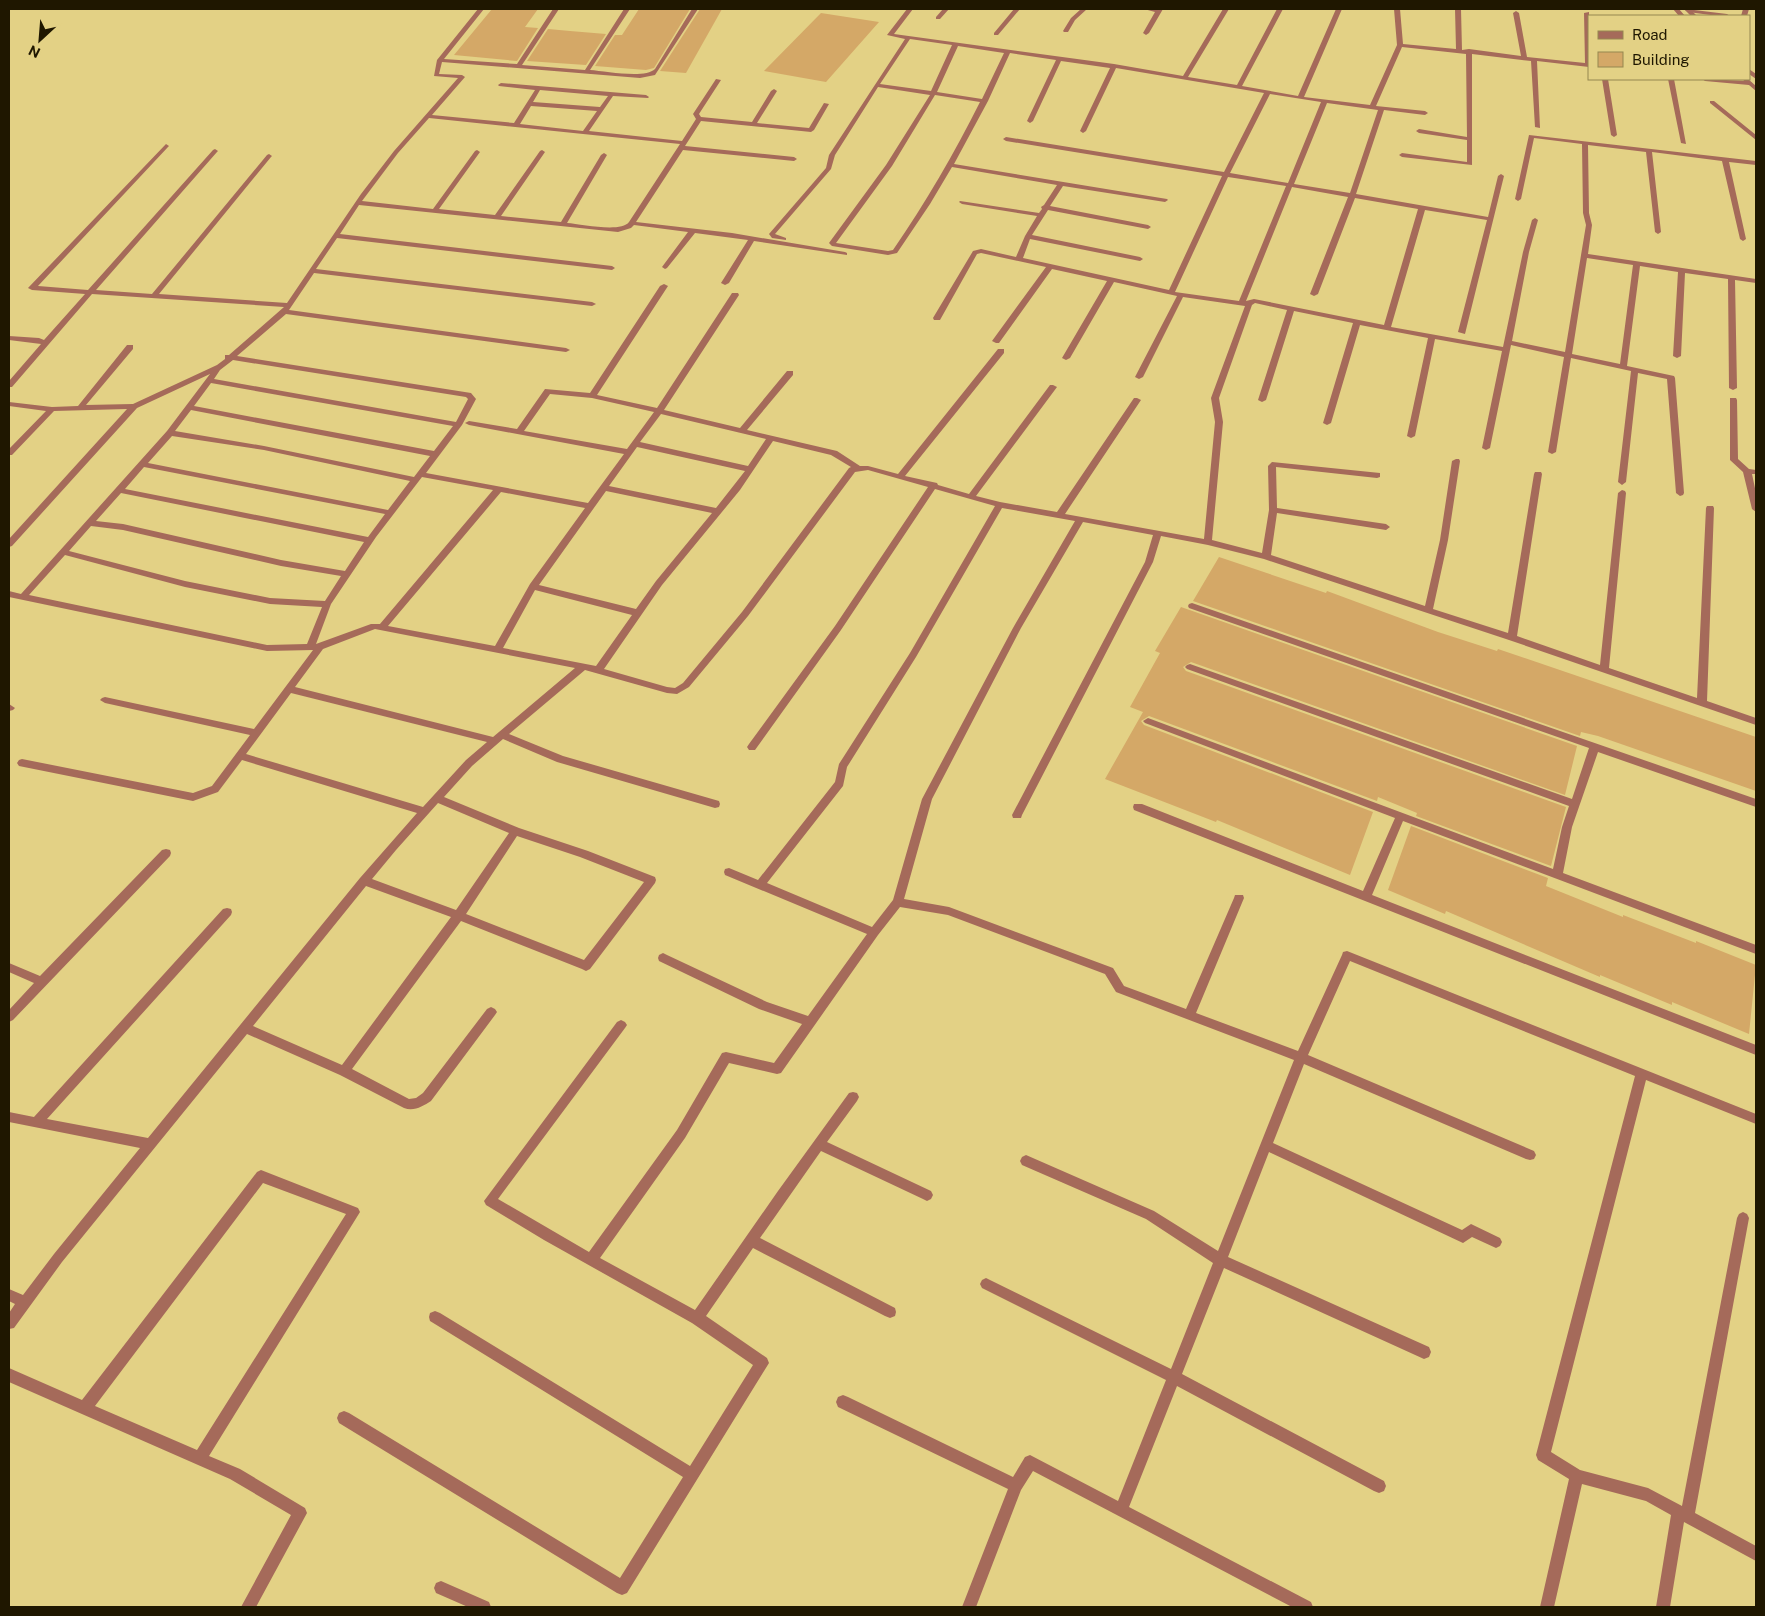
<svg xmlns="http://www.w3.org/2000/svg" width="1765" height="1616" font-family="'Public Sans',sans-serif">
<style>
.building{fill:#d4a867}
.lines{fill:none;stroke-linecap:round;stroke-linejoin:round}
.minor{fill:#a56a5a;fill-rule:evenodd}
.tertiary{fill:#a56a5a;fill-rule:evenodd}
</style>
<rect width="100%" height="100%" fill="#e3d185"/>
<!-- building -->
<path class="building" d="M492 9H538L525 27 538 28 517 61 454 55Z
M639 9H690L654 68 646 70 595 66 615 35H622Z
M700 9H722L686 73 660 71Z
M821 13 879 22 826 82 764 71Z
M548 29 570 31 606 34 586 65 527 61Z
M1219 557 1326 593 1327 591 1438 632 1497 651 1498 649 1756 737V791L1598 736 1581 732 1580 736 1193 601Z
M1181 607 1577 746 1565 795 1191 662 1183 667 1186 671 1566 807 1551 866 1416 816 1417 813 1378 797 1377 801 1149 716 1141 721 1144 725 1373 812 1350 875 1217 820 1216 822 1105 779 1143 712 1130 707 1160 653 1155 651Z
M1411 826 1548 878 1546 886 1623 917V915L1696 943V941L1756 965 1749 1034 1672 1002V1005L1600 975V977L1446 911 1445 914 1388 890Z"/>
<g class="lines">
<!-- minor -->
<path class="minor" d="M478 9H484L444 59 517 64 553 9H559L522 65 585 70 624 9H630L590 70C605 71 645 79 655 69L692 9H698L655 75 640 78 442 62 439 74 462 75 465 77 432 115 514 123 535 90 499 86 498 85 501 83 646 95 649 97 648 98 613 96 589 131 682 141 696 119 693 114 716 79 721 80 699 114 701 117 752 122 771 91 774 89 777 91 757 123 809 128 824 103 829 104 814 130 811 132 701 121 685 146 794 157 797 159 794 161 683 150 636 222 732 233 845 252 847 253V255L754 241 729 283 725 285 721 283 748 240 695 233 667 268 665 269 662 267 688 232 634 225 631 228 618 232 359 205 340 234 612 266 615 268 612 270 337 238 316 269 592 302 596 304 592 306 314 273 289 310 566 348 570 350 566 352 286 314 237 356 471 393 476 399 462 425 426 473 588 503 624 454 469 425 465 423 469 421 517 429 545 389 590 393 660 286 664 284 668 286 597 395 657 408 732 293H738L739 295 664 410 740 428 787 371H793V375L747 430 837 451 860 466H868L898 474 998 349H1004V353L905 476 937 483 938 485 969 494 1050 385H1053L1057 387 976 496 1000 502 1057 512 1134 398H1137L1141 400 1065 514 1204 539 1215 422 1211 398 1245 306 1183 297 1143 377 1139 379 1135 377 1177 296 1114 282 1070 358 1066 360 1062 358 1107 281 1052 269 999 343H996L992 341 1046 267 981 253 977 254 940 320H934L933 318 973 251 981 249 1016 257 1025 236 1037 216 962 204 959 202 960 201 1039 213 1042 209 1041 207 1044 205 1057 185 952 167 930 204 897 253 888 255 832 246 829 243 886 165 930 95 878 87 835 155 831 169 775 234 786 238V240L772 238 769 234 826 168 829 155 905 39 887 35 907 9H913L894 34 1114 64 1183 76 1223 9H1229L1188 77 1237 85 1277 9H1283L1242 86 1298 96 1336 9H1342L1304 97 1370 105 1397 45 1394 9H1400L1403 44 1456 49 1455 9H1461L1462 50 1469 49 1521 56 1513 13 1516 11 1519 13 1527 57 1585 63 1584 13 1589 12V67L1537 61 1540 128 1535 127 1531 61 1472 54V165L1402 157 1399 155 1402 153 1467 162V140L1419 133 1416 131 1419 129 1467 137 1466 54 1402 47 1376 106 1425 111 1428 113 1425 115 1384 110 1356 194 1488 217 1498 176 1501 174 1504 176 1465 334 1458 332 1487 220 1425 210 1391 327 1503 347 1523 252 1532 220 1535 218 1538 220 1529 252 1512 341 1565 352 1586 225 1583 213 1582 144 1534 138 1521 199 1518 201 1515 199 1529 135 1756 161V165L1729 162 1746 239 1743 241 1740 239 1722 161 1652 152 1661 232 1658 234 1655 232 1646 152 1588 145 1589 213 1592 225 1588 254 1756 279V283L1735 280 1737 388 1733 390 1729 388 1728 279 1685 273 1681 356 1677 358 1673 356 1678 272 1640 266 1627 366 1674 376 1675 378 1684 493 1683 495 1680 496 1676 493 1667 379 1638 373 1626 482 1622 485 1618 482 1631 371 1571 358 1556 452 1552 454 1548 452 1564 357 1511 345 1490 448 1486 450 1482 448 1502 351 1435 339 1415 436 1411 438 1407 436 1428 338 1360 325 1331 423 1327 425 1323 423 1353 323 1294 311 1266 400 1262 402 1258 400 1287 310 1255 303 1252 305 1219 398 1223 422 1212 540 1262 553 1269 510 1268 466 1272 462 1380 473V477L1377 478 1276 467 1277 508 1386 524 1390 527 1386 530 1277 513 1271 555 1425 606 1440 540 1452 461 1456 459H1459L1460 461 1448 540 1433 609 1508 633 1534 474 1535 472H1541L1542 474 1517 636 1600 665 1618 493 1622 490 1625 491 1626 493 1609 668 1697 698 1706 508 1707 506H1713L1714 508 1707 701 1756 718V725L1509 640 1264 559 1208 545 1161 536 1153 562 1022 815 1021 818H1013L1012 815 1145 562 1153 535 1083 522 1021 628 932 799 904 899 949 907 1113 968 1124 986 1186 1009 1234 898 1235 895H1243L1244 898 1196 1013 1298 1051 1342 955 1343 952 1347 951 1756 1114V1124L1646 1080 1551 1452 1580 1470 1648 1488 1682 1506 1737 1218 1739 1214 1743 1212 1747 1214 1749 1218 1695 1513 1756 1546V1561L1684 1522 1670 1607H1656L1671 1515 1646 1501 1582 1484 1554 1607H1540L1569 1479 1538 1460 1536 1455 1635 1076 1350 961 1308 1055 1534 1151 1536 1155 1534 1159 1530 1160 1526 1159 1304 1064 1273 1143 1462 1230 1471 1224 1500 1238 1502 1242 1500 1246 1496 1248 1472 1237 1463 1243 1269 1152 1228 1257 1429 1347 1431 1352 1429 1357 1424 1359 1224 1268 1182 1374 1384 1481 1386 1486 1384 1491 1379 1493 1374 1491 1177 1386 1129 1507 1311 1602 1313 1607H1292L1033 1471 1021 1490 976 1607H962L1008 1489 838 1407 836 1402 838 1397 843 1395 848 1397 1013 1477 1025 1457 1030 1455 1118 1501 1166 1380 982 1288 980 1284 982 1280 986 1278 990 1280 1171 1369 1213 1263 1146 1219 1022 1165 1020 1161 1022 1157 1026 1155 1154 1211 1218 1251 1294 1060 1116 992 1105 974 948 915 900 907 878 935 781 1073 777 1074 729 1063 685 1138 600 1258 695 1310 778 1191 849 1093 853 1092 857 1093 859 1097 857 1101 827 1142 931 1191 933 1195 931 1199 927 1201 923 1199 821 1151 760 1238 895 1308 896 1312 895 1316 890 1318 885 1316 753 1248 706 1316 767 1358 769 1363 627 1593 622 1595 617 1593 339 1423 337 1418 339 1413 344 1411 349 1413 620 1578 683 1477 430 1321 429 1317 430 1313 435 1311 440 1313 690 1466 753 1365 692 1323 544 1240 486 1205 484 1201 617 1022 621 1020 625 1022 627 1025 625 1028 498 1199 589 1252 677 1130 722 1053 726 1052 774 1063 802 1024 759 1009 659 961 658 958 659 955 663 953 667 955 767 1002 808 1016 867 934 725 875 724 872 725 869 729 868 758 880 835 782 839 764 910 653 995 506 935 489 841 630 755 750H749L747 747 749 744 835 626 928 487 868 470 855 472 748 616 689 687 677 694 667 693 585 670 509 734 563 756 719 801 720 804 719 807 715 808 557 762 503 739 472 766 444 797 519 828 588 851 655 877 656 880 655 883 590 969 586 971 582 969 461 921 352 1069 409 1099 416 1098 423 1093 487 1009 491 1007 495 1009 497 1012 495 1015 431 1101C423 1106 414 1112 404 1108L340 1075 247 1034 62 1262 14 1328 9 1329V1313L15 1304 9 1301V1289L23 1295 54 1254 140 1148 9 1122V1112L34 1117 223 909 227 908 231 909 232 912 231 915 47 1119 148 1138 360 878 417 813 242 760 218 792 193 801 19 766 17 763 19 760 22 759 193 793 212 786 250 735 105 703 100 700 102 698 105 697 254 729 313 650 267 651 9 597V591L21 594 167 431 210 374 137 408 12 546 9 547V539L127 409 54 411 12 455H9V449L46 411 9 406V402L52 407 78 406 127 345H133V349L86 405 133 404 217 365 225 359V355H229L284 307 92 294 12 387H9V381L41 344 9 340V336L39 338 44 340 85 294 32 290 28 288 166 144 169 146 168 147 38 286 88 290 213 150 215 149 218 151 217 152 96 290 152 294 267 155 269 154 272 156 271 157 159 294 287 303 361 194 394 151 458 78 434 76 437 60ZM910 39 952 45 931 91 880 84ZM958 46 1004 53 982 99 937 92ZM1010 53 1056 60 1027 121 1030 123 1033 121 1061 61 1110 68 1080 131 1083 133 1086 131 1116 68 1264 93 1224 172 1006 137 1003 139 1006 141 1222 176 1169 290 1023 258 1030 239 1140 261 1143 259 1140 257 1032 235 1048 210 1148 229 1151 227 1148 225 1050 206 1063 186 1165 202 1168 200 1167 199 954 164 988 101ZM540 90 608 96 600 107 533 102ZM1270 94 1321 102 1288 183 1230 173ZM935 95 980 102C954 154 926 202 893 250L888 251 836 243 892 166ZM1327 103 1378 110 1350 193 1294 184ZM531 106 597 111 583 131 520 124ZM429 118 680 144 629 222C621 233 581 224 567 223L607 155 604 153 601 155 561 222 501 216 545 152 542 150 540 151 495 215 439 209 480 152 477 150 475 151 433 209 362 201 398 153ZM1228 177 1286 186 1239 301 1175 292ZM1292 187 1348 197 1310 294 1314 296 1318 294 1355 198 1418 209 1384 325 1254 299 1246 301ZM1587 258 1633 265 1620 364 1572 354ZM233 360 466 397 468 399 456 422 214 379 220 370ZM211 383 453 426 434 451 194 406ZM550 394 592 398 654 412 627 449 524 431ZM191 410 430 456 414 477 264 446 175 431ZM661 414 766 439 748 466 640 442ZM172 436 264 450 410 481 388 510 148 463ZM773 441 831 455 851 467 849 468 742 612 683 683 675 688 667 687 604 669 662 585 740 490ZM637 447 745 471 716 508 609 486ZM144 467 385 514 368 537 125 489ZM422 477 493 490 380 624H371L316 644 331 604 376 537ZM606 491 712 513 656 581 636 609 539 585ZM501 492 585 508 530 584 495 646 388 626ZM121 493 364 542 345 571 281 560 123 524 96 521ZM1002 508 1075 521 1013 628 922 799 893 900 872 927 767 883 843 786 847 767 916 657ZM91 526 123 530 281 566 341 576 325 601 270 598 185 581 69 551ZM65 555 185 587 270 604 322 607 307 644 267 645 29 595ZM535 590 632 615 596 666 503 648ZM375 629 575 668 493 737 295 687 323 649ZM291 693 487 742 466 760 423 807 246 754ZM438 803 509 833 456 910 372 879 396 850ZM517 836 580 857 644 882 584 960 466 914ZM366 886 451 917 342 1065 253 1026Z
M943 9H949L940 19H936V17Z
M1014 9H1020L998 35H994V33Z
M1081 9H1087L1075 20 1068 32H1064L1063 31 1071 18Z
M1144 9H1163L1149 33 1146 35 1143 33 1155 12Z
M1686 9 1727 14 1730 16H1718L1688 12 1685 10Z
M1743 9H1749L1747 16H1741Z
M1602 79H1608L1617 135 1614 137 1611 135Z
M1668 79H1674L1686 144 1681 143Z
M1702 79 1749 81 1752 83 1749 85 1705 81Z
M1710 101H1714L1756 135V140L1710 103Z
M1730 398H1736L1737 400 1738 459 1749 469 1756 470V474H1752L1756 493V512L1752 509 1743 472 1730 460Z
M1192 603 1756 799V807L1598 752 1572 827 1563 873 1756 945V954L1403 821 1372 895 1756 1045V1055L1134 810 1133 807 1134 804H1142L1363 891 1395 818 1145 723 1143 721 1148 718 1553 869 1562 827 1569 806 1187 669 1185 667 1187 665 1190 664 1572 799 1589 748 1189 608 1188 606 1189 604Z
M9 704 15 708 13 710 9 711Z
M166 849 170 850 171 853 170 856 13 1020 9 1022V1010L34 983 9 972V963L40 976 162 850Z
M261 1170 358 1208 360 1212 209 1456 240 1469 305 1508 307 1513 256 1607H241L291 1515 230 1479 9 1382V1368L82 1400 257 1172ZM263 1183 346 1214 197 1450 95 1406Z
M441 1581 489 1602 491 1607H468L436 1593 434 1588 436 1583Z"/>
<!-- tertiary -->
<path class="tertiary" d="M1673 9H1679L1685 16H1679Z
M1684 9H1690L1697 16H1691Z
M1749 69 1756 74V79L1749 74Z
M1742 79H1748L1756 86V91Z"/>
</g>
<!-- border -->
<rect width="1765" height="1616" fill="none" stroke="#1f1700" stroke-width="20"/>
<!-- legend -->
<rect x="1588" y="15" width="162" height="65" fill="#e3d185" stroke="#958750"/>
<rect x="1598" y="31" width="25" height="8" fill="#a56a5a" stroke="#958750"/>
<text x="1632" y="40" font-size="15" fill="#1f1700">Road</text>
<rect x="1598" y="52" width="25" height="15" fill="#d4a867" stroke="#958750"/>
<text x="1632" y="65" font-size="15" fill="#1f1700">Building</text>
<!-- north arrow -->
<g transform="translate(40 40) rotate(206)" stroke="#e3d185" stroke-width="4" paint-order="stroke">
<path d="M0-4L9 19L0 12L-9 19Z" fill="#1f1700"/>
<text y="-8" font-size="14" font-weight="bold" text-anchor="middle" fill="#1f1700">N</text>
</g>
</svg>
